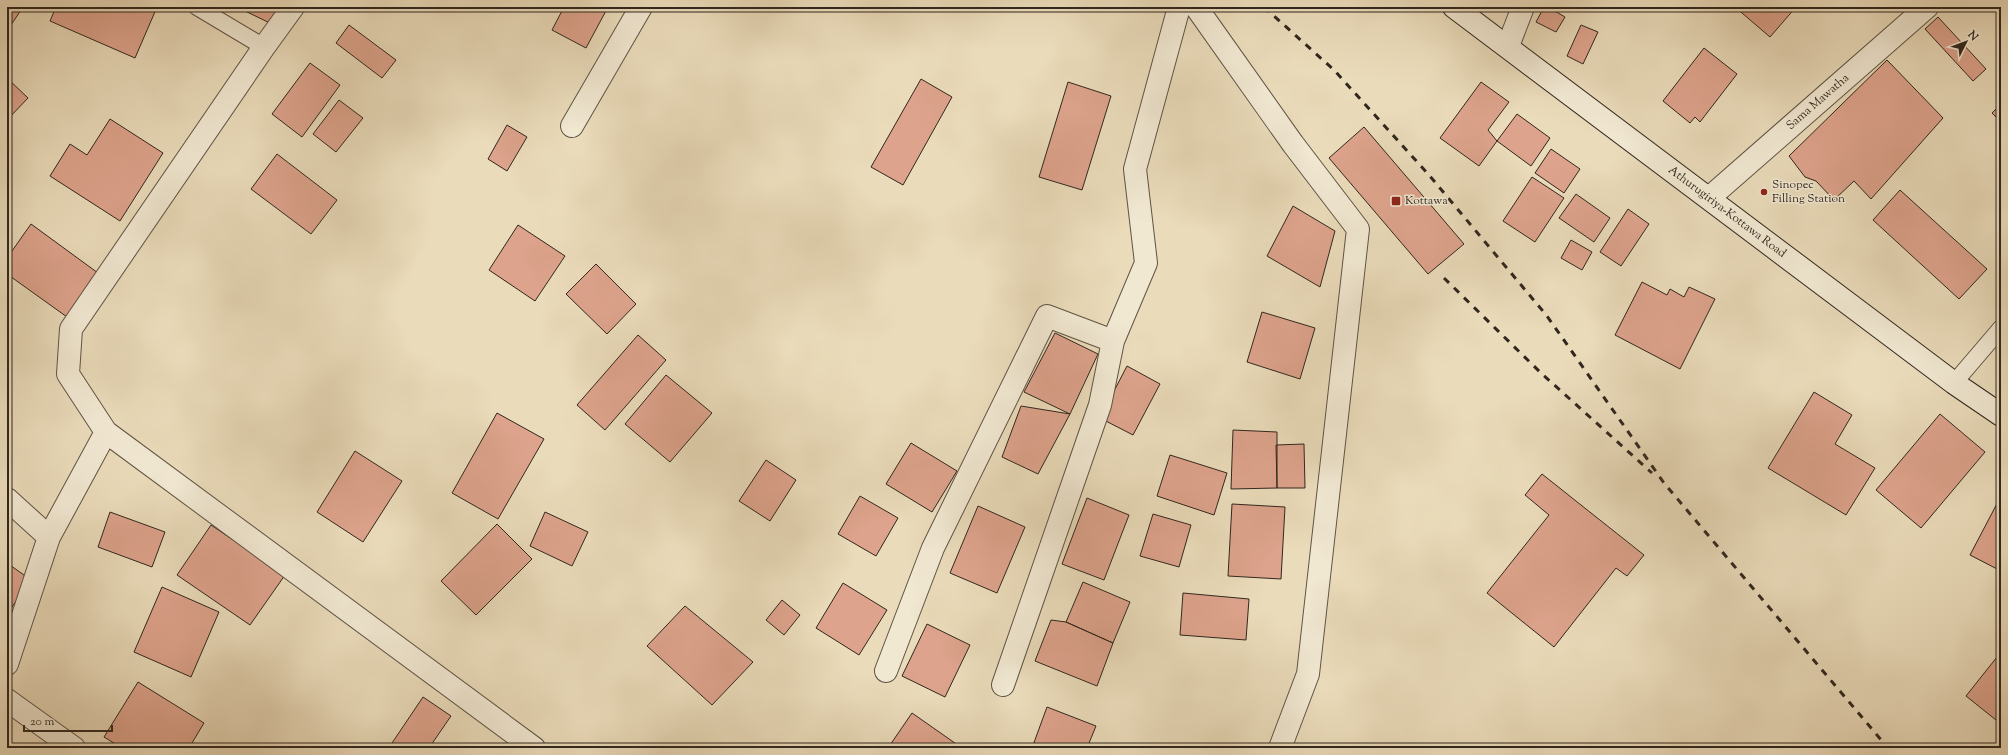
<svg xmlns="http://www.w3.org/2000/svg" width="2008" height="755" font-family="'Sorts Mill Goudy',serif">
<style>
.building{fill:#dda38c;stroke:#30271e}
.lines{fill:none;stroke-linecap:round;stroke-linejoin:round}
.lane-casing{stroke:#5e5445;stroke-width:18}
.street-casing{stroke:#5e5445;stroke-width:24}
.secondary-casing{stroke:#30271e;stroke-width:24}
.lane{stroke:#f1e8d2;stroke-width:16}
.street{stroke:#f1e8d2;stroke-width:22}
.secondary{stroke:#f1e8d2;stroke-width:22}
.rail{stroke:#30271e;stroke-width:3;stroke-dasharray:7 7;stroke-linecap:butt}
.poi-dot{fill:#8f2418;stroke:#f1e8d2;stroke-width:1.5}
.labels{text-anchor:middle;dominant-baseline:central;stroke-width:3;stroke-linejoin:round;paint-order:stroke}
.street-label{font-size:12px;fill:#30271e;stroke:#f1e8d2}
.poi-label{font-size:12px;fill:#30271e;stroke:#f1e8d2;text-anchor:start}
</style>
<rect width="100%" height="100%" fill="#eadbba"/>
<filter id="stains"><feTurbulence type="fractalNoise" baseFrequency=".005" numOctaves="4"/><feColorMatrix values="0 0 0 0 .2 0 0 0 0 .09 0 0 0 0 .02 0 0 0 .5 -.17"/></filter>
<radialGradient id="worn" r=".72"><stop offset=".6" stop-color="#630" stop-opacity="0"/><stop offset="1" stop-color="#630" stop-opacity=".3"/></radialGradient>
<!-- building -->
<path class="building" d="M7 7H23L7 31Z
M56 7H157L135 58 50 21Z
M247 7H282L274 25 245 11Z
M564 7H608L586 48 552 30Z
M1544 7H1548L1565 17 1556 32 1536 22Z
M1735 7H1796L1770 37Z
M1938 17 1986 69 1973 81 1925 29Z
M349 25 396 60 382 78 336 43Z
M1581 25 1598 32 1583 64 1567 56Z
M1704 48 1737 74 1700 122 1695 117 1690 123 1663 101Z
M1887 60 1943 118 1871 199 1854 181 1834 200 1816 181 1805 177 1789 156Z
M310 63 340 85 302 137 272 114Z
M7 78 28 98 7 120Z
M921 79 952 97 903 185 871 167Z
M1068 82 1111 96 1082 190 1039 177Z
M1481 82 1509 102 1488 130 1497 141 1479 166 1440 138Z
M339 100 363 118 336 152 313 134Z
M2001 104V122L1992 113Z
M1517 114 1550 138 1531 166 1497 141Z
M110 119 163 153 120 221 50 176 70 144 87 155Z
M507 125 527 137 507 171 488 159Z
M1364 127 1464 244 1428 274 1329 158Z
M1551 149 1580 169 1564 193 1535 173Z
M277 154 337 200 311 234 251 189Z
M1532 177 1564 198 1535 242 1503 221Z
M1900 190 1987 269 1959 299 1873 220Z
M1576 194 1610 218 1594 242 1559 218Z
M1293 206 1335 231 1320 287 1267 256Z
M1628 209 1649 224 1621 266 1600 252Z
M31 224 98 273 67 317 7 274V258Z
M518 225 565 256 535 301 489 270Z
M1571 240 1592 252 1582 270 1561 258Z
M596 264 636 304 607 334 566 294Z
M1642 282 1667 295 1670 289 1684 297 1689 287 1715 299 1680 369 1615 335Z
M1262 312 1315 328 1300 379 1247 362Z
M1055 333 1098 354 1070 414 1024 392Z
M638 335 666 360 605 430 577 405Z
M1127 366 1160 384 1133 435 1100 418Z
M666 375 712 413 670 462 625 424Z
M1814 392 1852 415 1835 444 1875 468 1846 515 1768 468Z
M1021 406 1070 414 1038 474 1002 457Z
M497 413 544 439 498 519 452 493Z
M1940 414 1985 452 1921 528 1876 490Z
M1233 430 1277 432V488L1231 489Z
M911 443 957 471 932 512 886 484Z
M1304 444 1305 488H1277L1276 445Z
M355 451 402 481 363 542 317 512Z
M1170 455 1227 473 1214 515 1157 496Z
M766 460 796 480 770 521 739 501Z
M1542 474 1644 555 1627 576 1616 568 1554 647 1487 593 1549 515 1525 495Z
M860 496 898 518 876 556 838 534Z
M2001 496V571L1970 555Z
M1087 498 1129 515 1104 580 1062 564Z
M1232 504 1285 507 1281 579 1228 576Z
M978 506 1025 527 997 593 950 573Z
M110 512 165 532 152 567 98 547Z
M545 512 588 532 572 566 530 546Z
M1153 514 1191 525 1179 567 1140 556Z
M497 524 532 559 476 615 441 581Z
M211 525 285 575 250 625 177 575Z
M7 563 31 580 7 614Z
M1083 582 1130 602 1113 643 1066 622Z
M843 583 887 610 859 655 816 628Z
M162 587 219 612 191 677 134 652Z
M1183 593 1249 599 1246 640 1180 635Z
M782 600 800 615 784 635 766 620Z
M685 606 753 662 712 705 647 646Z
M1051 620 1066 622 1113 643 1097 686 1035 661Z
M927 624 970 645 945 697 902 676Z
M1997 657 2001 662V724L1966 696Z
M138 682 204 723 189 748H122L104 737Z
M423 697 451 716 429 748H400L392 743Z
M1047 707 1096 726 1087 748H1032Z
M912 713 962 748H888Z"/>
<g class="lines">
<!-- lane casing -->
<g class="lane-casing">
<path id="lane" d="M197 7 264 47
M1954 383 2001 328"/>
</g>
<!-- street casing -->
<g class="street-casing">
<path id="street" d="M1196 7 1293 144 1358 229 1308 674 1280 748
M1508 46 1523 7
M572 126 641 7
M1709 198 1927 7
M106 432 68 374 71 329 264 47 293 7
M7 499 49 537
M7 664 49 537 106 432 534 748
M886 671 933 548 1047 316 1113 341 1146 263 1135 169 1179 7
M1003 685 1100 405 1113 341
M7 700 74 748"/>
</g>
<!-- secondary casing -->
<g class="secondary-casing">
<path id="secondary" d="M1454 7 1954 383 2001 415"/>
</g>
<!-- lane -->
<use href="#lane" class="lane"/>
<!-- street -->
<use href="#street" class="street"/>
<!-- secondary -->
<use href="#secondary" class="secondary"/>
<!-- rail -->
<path class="rail" d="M1264 7 1334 70 1429 175 1547 316 1664 483 1888 748
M1444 278 1541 373 1652 473"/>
</g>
<!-- markers -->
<g class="poi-dot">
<circle cx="1764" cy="192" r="4"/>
<rect x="1391" y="196" width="10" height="10" rx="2"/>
</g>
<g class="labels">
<!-- street labels -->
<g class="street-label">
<text transform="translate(1818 102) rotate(-41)">Sama Mawatha</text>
<text transform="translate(1727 212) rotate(37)">Athurugiriya-Kottawa Road</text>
</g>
<!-- poi labels -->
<g class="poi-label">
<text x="1772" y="185">Sinopec<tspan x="1772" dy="14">Filling Station</tspan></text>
<text x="1405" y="201">Kottawa</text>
</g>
</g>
<!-- margin -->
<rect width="2008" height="755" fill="none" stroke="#eadbba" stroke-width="24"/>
<rect x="8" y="8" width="1992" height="739" fill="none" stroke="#30271e" stroke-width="2"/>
<rect x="12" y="12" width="1984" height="731" fill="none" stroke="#30271e"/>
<!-- north arrow -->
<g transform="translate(1966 42) rotate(48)" stroke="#f1e8d2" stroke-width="3" paint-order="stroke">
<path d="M0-3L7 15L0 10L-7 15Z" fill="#30271e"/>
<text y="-6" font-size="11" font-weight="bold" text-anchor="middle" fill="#30271e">N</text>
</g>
<!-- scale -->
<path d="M24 725v6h88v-6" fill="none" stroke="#30271e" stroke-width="2"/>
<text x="30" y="725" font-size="12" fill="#30271e" stroke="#f1e8d2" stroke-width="3" paint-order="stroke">20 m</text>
<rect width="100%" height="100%" filter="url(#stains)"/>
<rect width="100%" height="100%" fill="url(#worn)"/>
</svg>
